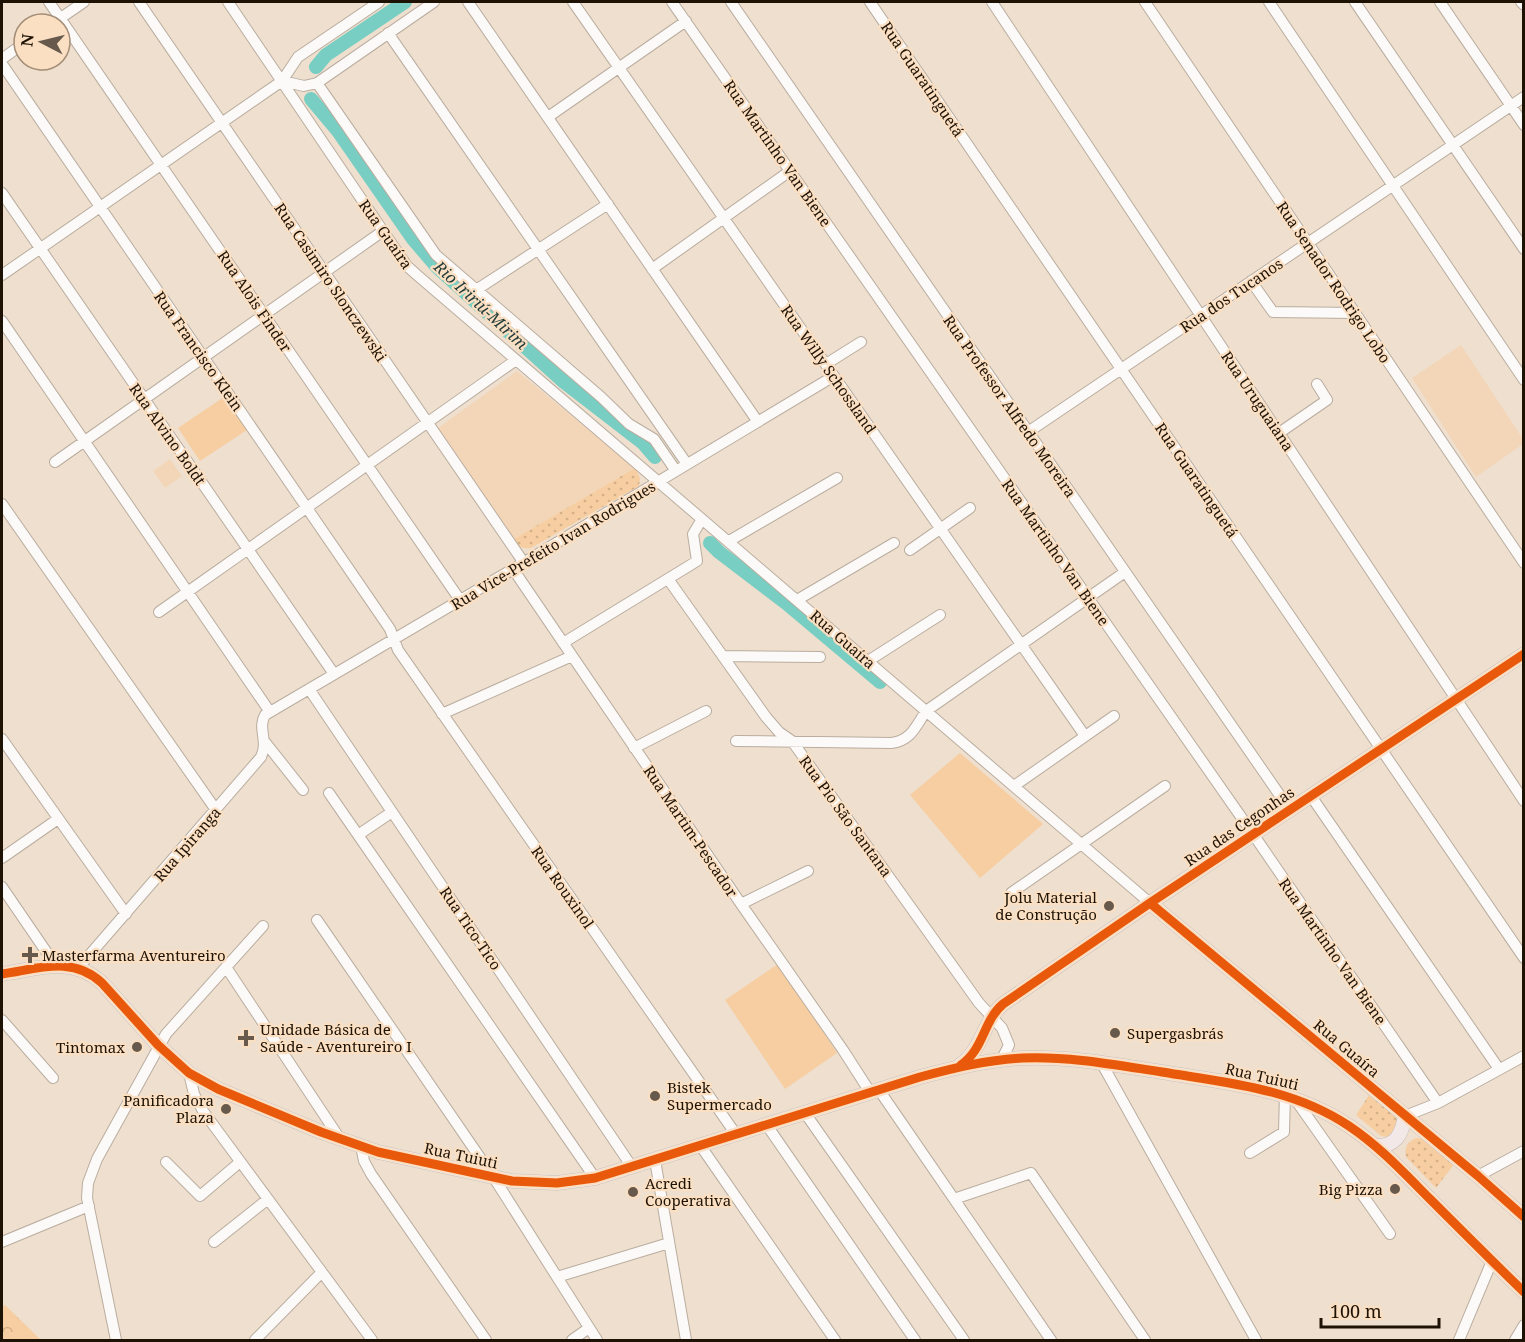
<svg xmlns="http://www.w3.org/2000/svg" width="1525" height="1342" font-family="'Noto Serif',serif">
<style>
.built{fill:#f3d6b8}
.grass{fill:#f7cea1}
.forest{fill:url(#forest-crowns)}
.park{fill:url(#park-dots)}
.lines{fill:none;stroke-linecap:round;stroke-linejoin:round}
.river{stroke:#78cec2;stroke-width:14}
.minor-casing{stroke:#baad9f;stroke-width:12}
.major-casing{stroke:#c7c0b7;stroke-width:15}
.minor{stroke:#fcfaf8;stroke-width:10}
.major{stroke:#f3e8e8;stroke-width:14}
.cycleway-casing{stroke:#fbdfc2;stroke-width:13}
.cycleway{stroke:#e8590c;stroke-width:9}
.poi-dot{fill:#675a4c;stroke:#fbdfc2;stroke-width:2}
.labels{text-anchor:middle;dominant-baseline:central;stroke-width:4.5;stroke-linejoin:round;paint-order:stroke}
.street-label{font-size:15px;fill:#1e1205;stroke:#fbdfc2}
.poi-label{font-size:15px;fill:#1e1205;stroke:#fbdfc2;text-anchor:start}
.water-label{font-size:16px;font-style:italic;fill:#1f3a38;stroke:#fbdfc2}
</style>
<defs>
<pattern id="forest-crowns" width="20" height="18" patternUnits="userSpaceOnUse" patternTransform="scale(1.5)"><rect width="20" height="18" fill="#f7cea1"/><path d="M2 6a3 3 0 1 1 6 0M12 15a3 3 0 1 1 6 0" fill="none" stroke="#d3b089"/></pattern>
<pattern id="park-dots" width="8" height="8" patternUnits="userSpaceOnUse" patternTransform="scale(1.5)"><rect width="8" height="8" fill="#f7cea1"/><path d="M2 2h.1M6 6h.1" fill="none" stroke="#d3b089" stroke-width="1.8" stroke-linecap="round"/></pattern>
</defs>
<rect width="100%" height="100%" fill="#eedfcf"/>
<!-- built -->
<path class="built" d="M1461 345 1523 439V444L1476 477 1412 378Z
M517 371 635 468 514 539 438 428Z
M170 459 182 476 165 488 153 471Z"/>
<!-- grass -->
<path class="grass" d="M224 397 247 430 200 461 178 428Z
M960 753 1043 824 980 878 910 795Z
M778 964 837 1053 785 1089 725 1000Z"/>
<!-- forest -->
<path class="forest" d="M5 1305 41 1340H2V1307Z"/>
<!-- park -->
<path class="park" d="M635 468 640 478 639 486 531 548C523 549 517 547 514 539Z
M1369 1095 1397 1118 1399 1129 1388 1137 1381 1136 1356 1115Z
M1416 1138 1425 1139 1455 1163 1436 1188 1406 1157C1404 1148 1407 1142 1416 1138Z"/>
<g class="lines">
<!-- river -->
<path class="river" d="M316 67 326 55 405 2
M311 99 338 131 413 239 437 267 564 382 643 443 655 457
M710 543 719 552 786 603 880 682"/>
<!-- minor casing -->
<g class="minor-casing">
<path id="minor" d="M49 2 460 600
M139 2 524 563
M228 2 383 231 407 266 417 275 1150 903
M468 2 758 422
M573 2 1085 736
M672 2 1253 834 1438 1103
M731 2 1290 810
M870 2 1524 958
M992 2 1524 801
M1145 2 1524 563
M1269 2 1524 380
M1355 2 1524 249
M1440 2 1524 125
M1521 2 1524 5
M52 24 84 2
M388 33 687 464
M2 59 24 43
M2 64 390 629 398 650 735 1133
M282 81 304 86 317 83 434 2
M317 83 436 255 601 397 629 424 654 439 676 471
M548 117 686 21
M2 193 334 674
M652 269 790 171
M2 275 282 81 298 57 379 2
M1251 281 1273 312 1355 313
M476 290 608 204
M2 321 270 712
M826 364 861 342
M1028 432 1524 97
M1279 433 1327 400 1317 384
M55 462 383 231
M2 504 216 810
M729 541 837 478
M910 550 970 508
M513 569 741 904 843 1050 870 1092
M668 579 766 717 779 732 792 741 979 1003 1002 1028 1009 1045 1002 1059
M797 600 894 543
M159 612 516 360
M563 643 697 561 693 534 702 519
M723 656 820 657
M868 661 940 615
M309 689 632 1167
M442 714 572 656
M2 739 126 914
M736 741 891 743C911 741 916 726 926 711L1125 572
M265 742 303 790
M634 748 706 711
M1014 786 1114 716
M329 793 595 1178
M1311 796 1499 1069
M358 835 392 812
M2 858 58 819
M2 887 56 966
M1011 893 1165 786
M741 904 808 871
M317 920 494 1178 597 1340
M79 967 261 757C269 740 257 729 265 715L513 569 834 376
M226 967 340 1139
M2 1020 53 1078
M1101 1062 1256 1340
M189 1073 194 1094 203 1111 372 1340
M879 1090 1051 1340
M1295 1099 1390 1234
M805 1113 964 1340
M1405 1116 1438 1103 1524 1056
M766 1124 915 1340
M700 1145 835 1340
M361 1146 364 1161 371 1174 486 1340
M1250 1153 1284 1132 1285 1094
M655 1160 686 1340
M166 1162 200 1196 240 1162
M1478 1176 1524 1151
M954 1199 1031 1173 1145 1340
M2 1242 89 1206
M214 1242 268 1199
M557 1277 669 1243
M116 1340 87 1198 88 1183 97 1159 166 1034 263 926
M255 1340 322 1272
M572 1340 589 1328
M1459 1340 1492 1261
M1515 1340 1524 1325"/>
</g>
<!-- major casing -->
<g class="major-casing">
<path id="major" d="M1150 903 1478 1176 1524 1217
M2 974C38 969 72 955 102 983L158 1045 189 1073 218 1089 321 1132 378 1152 512 1181 557 1183 595 1178 920 1077C954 1068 986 1060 1022 1058 1069 1056 1116 1065 1162 1072 1228 1083 1292 1088 1349 1126 1379 1146 1404 1173 1430 1199 1461 1230 1492 1261 1524 1292
M960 1065C983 1049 983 1021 1003 1004L1150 903 1524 654
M1375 1146C1396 1147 1402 1134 1405 1116"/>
</g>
<!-- minor -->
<use href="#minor" class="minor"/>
<!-- major -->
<use href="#major" class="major"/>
<!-- cycleway casing -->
<g class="cycleway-casing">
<path id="cycleway" d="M1150 903 1478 1176 1524 1217
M2 974C38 969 72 955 102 983L158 1045 189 1073 218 1089 321 1132 378 1152 512 1181 557 1183 595 1178 920 1077C954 1068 986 1060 1022 1058 1069 1056 1116 1065 1162 1072 1228 1083 1292 1088 1349 1126 1379 1146 1404 1173 1430 1199 1461 1230 1492 1261 1524 1292
M961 1065C984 1049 983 1021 1003 1004L1150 903 1524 654"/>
</g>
<!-- cycleway -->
<use href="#cycleway" class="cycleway"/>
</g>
<!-- markers -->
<g class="poi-dot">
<circle cx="1109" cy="906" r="6"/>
<path d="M27 946h6v6h6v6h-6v6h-6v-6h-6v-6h6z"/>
<circle cx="1115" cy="1033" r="6"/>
<path d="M243 1029h6v6h6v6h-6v6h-6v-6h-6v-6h6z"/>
<circle cx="137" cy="1047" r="6"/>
<circle cx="655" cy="1096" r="6"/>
<circle cx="226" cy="1109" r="6"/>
<circle cx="1395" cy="1189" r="6"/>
<circle cx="633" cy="1192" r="6"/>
</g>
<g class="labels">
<!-- street labels -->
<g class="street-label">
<text transform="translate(923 79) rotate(56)">Rua Guaratinguetá</text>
<text transform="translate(778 153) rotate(55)">Rua Martinho Van Biene</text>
<text transform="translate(386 234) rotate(55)">Rua Guaíra</text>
<text transform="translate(331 282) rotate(56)">Rua Casimiro Slonczewski</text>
<text transform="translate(1334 282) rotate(56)">Rua Senador Rodrigo Lobo</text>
<text transform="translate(1231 295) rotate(-34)">Rua dos Tucanos</text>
<text transform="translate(255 301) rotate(56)">Rua Alois Finder</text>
<text transform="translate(199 351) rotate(55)">Rua Francisco Klein</text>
<text transform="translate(829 369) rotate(55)">Rua Willy Schossland</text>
<text transform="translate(1258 401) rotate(56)">Rua Uruguaiana</text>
<text transform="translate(1010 406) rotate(55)">Rua Professor Alfredo Moreira</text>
<text transform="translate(168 434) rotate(55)">Rua Alvino Boldt</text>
<text transform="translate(1197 480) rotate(56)">Rua Guaratinguetá</text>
<text transform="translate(553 545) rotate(-31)">Rua Vice-Prefeito Ivan Rodrigues</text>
<text transform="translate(1056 552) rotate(55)">Rua Martinho Van Biene</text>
<text transform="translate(843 639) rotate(41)">Rua Guaíra</text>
<text transform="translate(846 816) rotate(54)">Rua Pio São Santana</text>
<text transform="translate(1239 826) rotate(-34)">Rua das Cegonhas</text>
<text transform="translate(691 831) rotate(56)">Rua Martim-Pescador</text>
<text transform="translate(187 844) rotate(-49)">Rua Ipiranga</text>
<text transform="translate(563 887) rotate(55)">Rua Rouxinol</text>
<text transform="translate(471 928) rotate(56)">Rua Tico-Tico</text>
<text transform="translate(1333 951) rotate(55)">Rua Martinho Van Biene</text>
<text transform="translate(1347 1048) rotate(40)">Rua Guaíra</text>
<text transform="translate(1262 1076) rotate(13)">Rua Tuiuti</text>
<text transform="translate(461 1155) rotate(12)">Rua Tuiuti</text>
</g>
<!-- poi labels -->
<g class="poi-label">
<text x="1097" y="897" text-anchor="end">Jolu Material<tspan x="1097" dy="17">de Construção</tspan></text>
<text x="42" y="955">Masterfarma Aventureiro</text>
<text x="260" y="1029">Unidade Básica de<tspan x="260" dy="17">Saúde - Aventureiro I</tspan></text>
<text x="1127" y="1033">Supergasbrás</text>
<text x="125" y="1047" text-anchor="end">Tintomax</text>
<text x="667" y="1087">Bistek<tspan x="667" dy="17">Supermercado</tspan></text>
<text x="214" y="1100" text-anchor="end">Panificadora<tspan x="214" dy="17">Plaza</tspan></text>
<text x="645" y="1183">Acredi<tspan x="645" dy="17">Cooperativa</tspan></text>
<text x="1383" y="1189" text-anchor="end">Big Pizza</text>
</g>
<!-- water labels -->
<g class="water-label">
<text transform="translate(481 305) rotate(43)">Rio Iririú-Mirim</text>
</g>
</g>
<!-- border -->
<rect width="1525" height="1342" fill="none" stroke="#1e1205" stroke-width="6"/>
<!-- north arrow -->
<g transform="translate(42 42) rotate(277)"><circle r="28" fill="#fbdfc2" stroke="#a38d76" stroke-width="1.5"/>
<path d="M0-4.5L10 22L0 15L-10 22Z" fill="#675a4c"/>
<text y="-9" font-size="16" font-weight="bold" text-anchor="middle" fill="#1e1205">N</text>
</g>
<!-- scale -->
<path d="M1321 1318v9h118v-9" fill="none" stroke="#1e1205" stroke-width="3"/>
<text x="1330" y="1318" font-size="18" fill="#1e1205" stroke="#fbdfc2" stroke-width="4.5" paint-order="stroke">100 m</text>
</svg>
